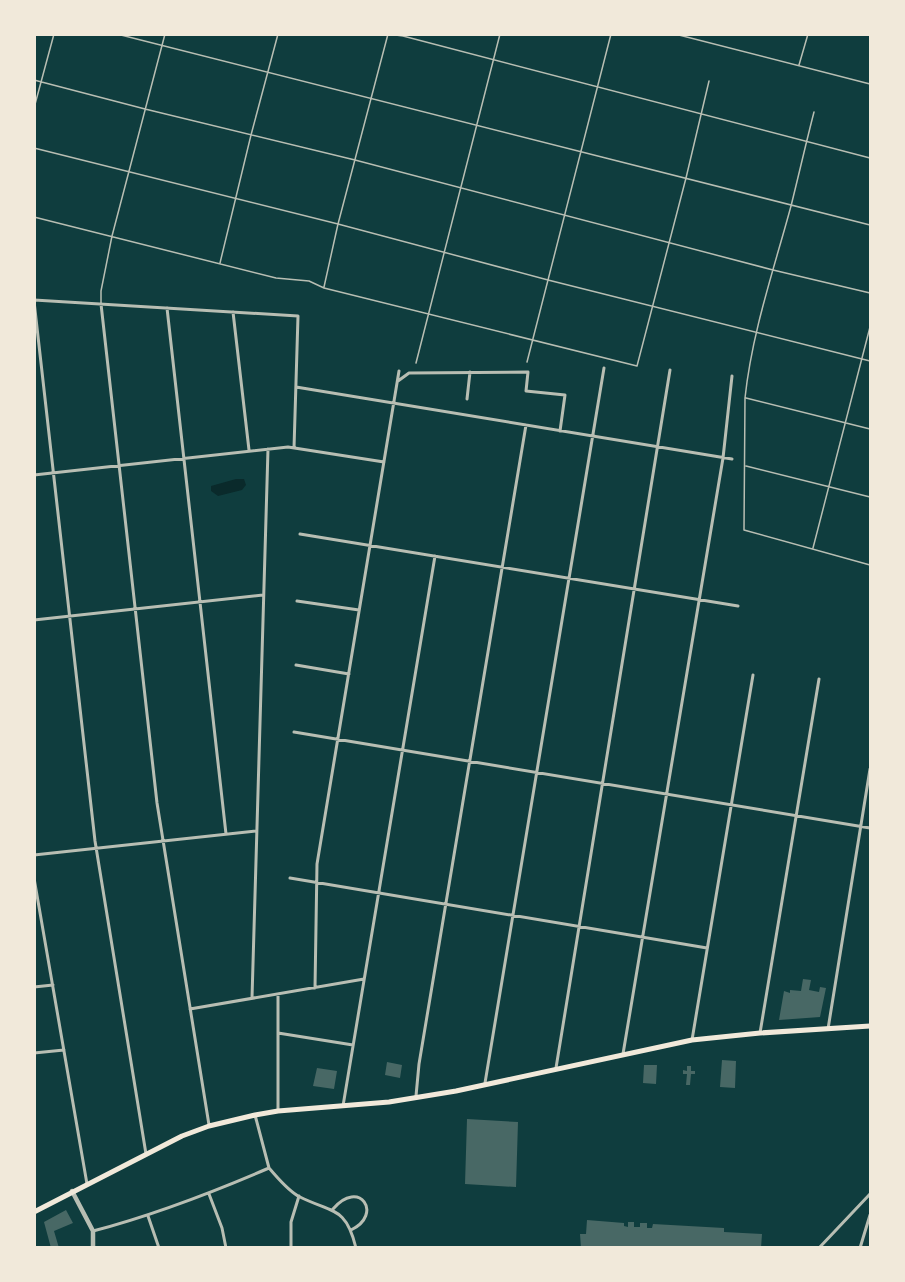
<svg xmlns="http://www.w3.org/2000/svg" width="905" height="1282" font-family="'Varela Round',sans-serif">
<style>
.water{fill:#0a2a2b}
.building{fill:#486865}
.lines{fill:none;stroke-linecap:round;stroke-linejoin:round}
.service{stroke:#b8beb3;stroke-width:1.5}
.minor{stroke:#b8beb3;stroke-width:3}
.tertiary{stroke:#b8beb3;stroke-width:4.5}
.primary{stroke:#f1e9da;stroke-width:5}
</style>
<rect width="100%" height="100%" fill="#0f3d3e"/>
<!-- water -->
<path class="water" d="M236 479H244L246 485 242 490 218 496 211 491V486Z"/>
<!-- building -->
<path class="building" d="M803 979 811 980 809 990 819 992 820 987 826 988 820 1017 779 1020 784 991 790 993V990L801 991Z
M722 1060 736 1061 735 1088 720 1087Z
M387 1062 402 1065 400 1078 385 1075Z
M644 1065H657L656 1084 643 1083Z
M687 1066H691V1071H695V1074H691L690 1085H686L687 1074H683V1070L687 1071Z
M317 1068 337 1071 334 1089 313 1086Z
M467 1119 518 1122 516 1187 465 1184Z
M66 1210 73 1223 54 1231 59 1248H51L44 1222Z
M587 1220 624 1223V1226L628 1227V1222H634V1227H640V1223H647V1228H652L653 1224 724 1228V1232L762 1234 761 1248H581L580 1234H586Z"/>
<g class="lines">
<!-- service -->
<path class="service" d="M117 34 870 225
M675 34 870 84
M799 65 808 34
M34 80 145 109 355 160 773 270 870 293
M34 108 54 34
M814 112C806 143 799 174 791 206 774 269 752 332 745 398L744 530 870 565
M34 148 338 224 548 280 870 361
M34 217 276 278 309 281 324 288 637 366 686 178 709 81
M220 263 251 135 278 34
M324 287 338 224 388 34 403 36 870 158
M101 303V291L112 236 165 34
M527 362 611 34
M416 363 500 34
M746 398 870 429
M746 466 870 497
M813 548 870 327"/>
<!-- minor -->
<path class="minor" d="M34 300 298 316 294 448
M34 301 95 841 146 1154
M101 304 157 803 209 1125
M167 308 226 834
M233 312 249 450
M398 381 409 373 528 372 526 391 565 395 560 431
M296 387 732 459
M467 399 470 372
M34 475 288 447 384 462
M300 534 738 606
M297 601 359 610
M34 620 263 595
M296 665 349 674
M294 732 870 828
M34 855 256 831
M34 878 87 1184
M290 878 707 948
M34 987 53 985
M315 988 317 864 399 371
M278 994V1111
M252 998 268 449
M190 1009 364 979
M828 1029 870 769
M278 1033 353 1045
M760 1033 819 679
M692 1040 753 675
M34 1053 64 1050
M623 1054 723 458 732 376
M556 1068 670 370
M485 1083 604 368
M416 1096 419 1064 526 425
M343 1106 435 556
M255 1115 269 1168
M269 1168C278 1178 288 1191 300 1197 332 1213 346 1206 356 1248
M209 1194 222 1228 226 1248
M333 1209C359 1178 384 1214 351 1230
M148 1216 159 1248
M93 1231C154 1215 211 1193 269 1168
M291 1248V1222L299 1196
M819 1248 870 1194
M860 1248 870 1215"/>
<!-- tertiary -->
<path class="tertiary" d="M72 1191 93 1231V1248"/>
<!-- primary -->
<path class="primary" d="M34 1212 182 1136 209 1126 255 1115 278 1111 389 1102 456 1091 692 1040 760 1033 870 1026"/>
</g>
<!-- border -->
<rect width="905" height="1282" fill="none" stroke="#f1e9da" stroke-width="72"/>
</svg>
